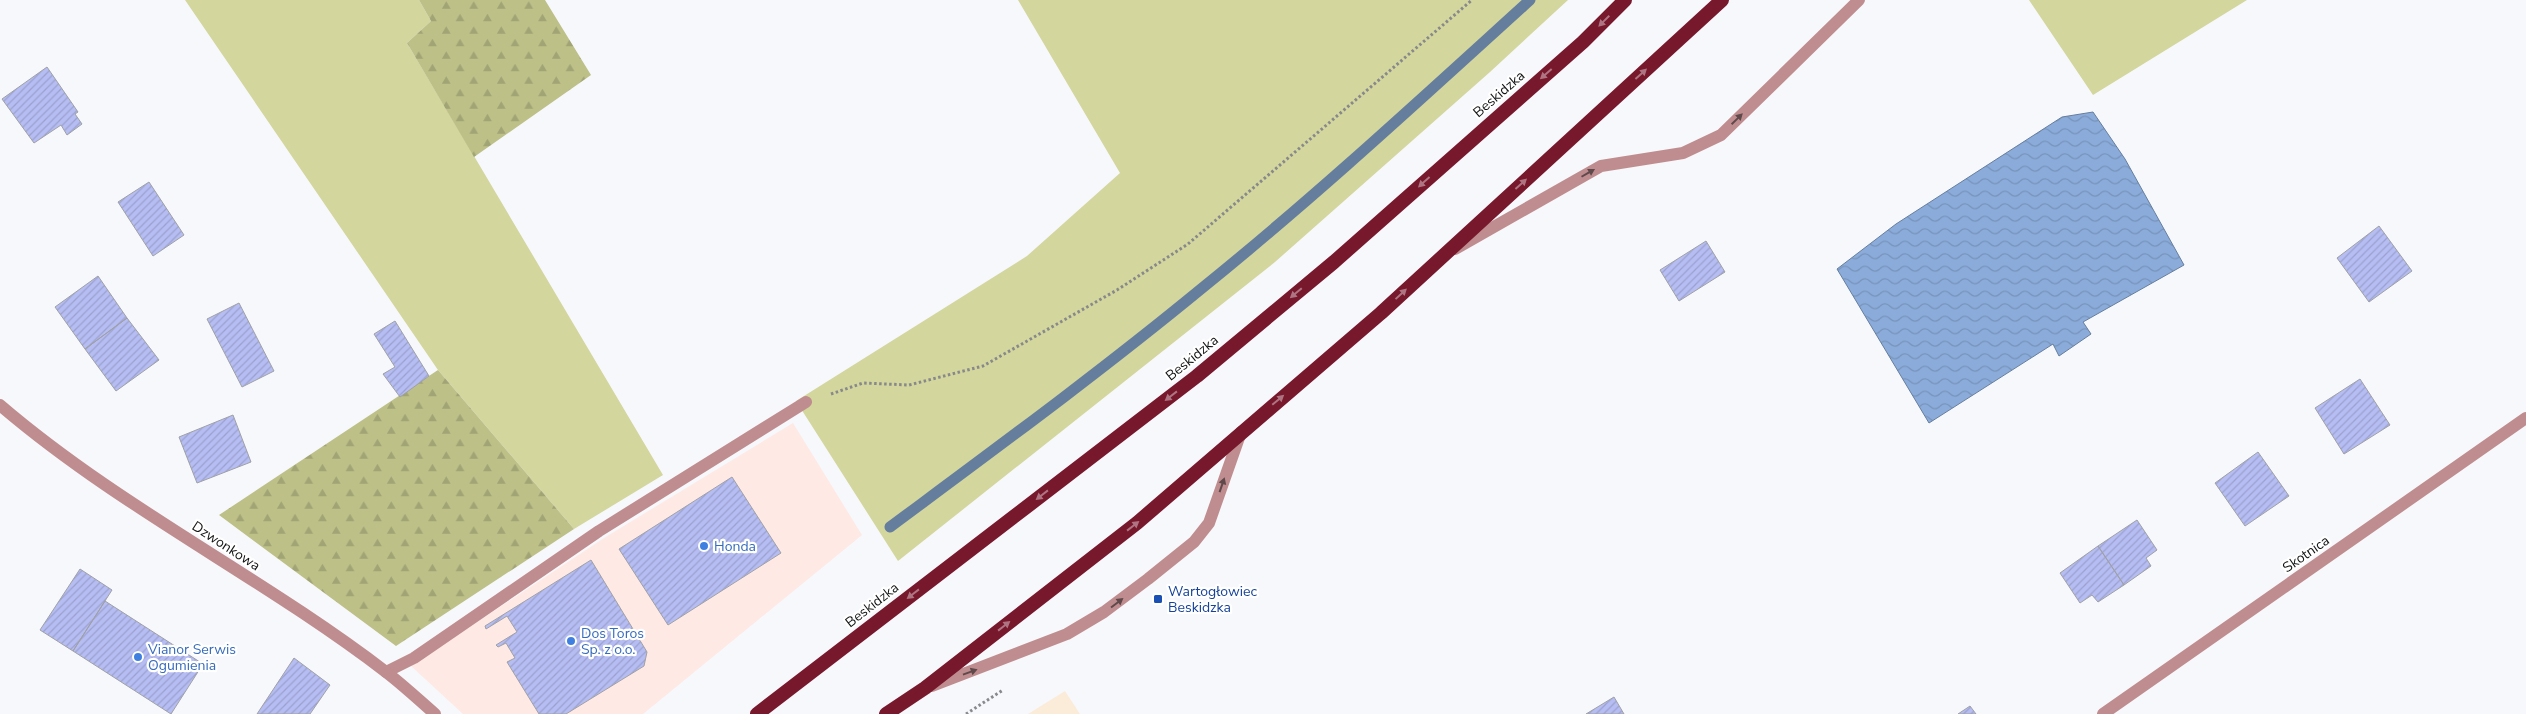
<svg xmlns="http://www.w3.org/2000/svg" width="2526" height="714" font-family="'Nunito Sans',sans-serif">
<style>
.commercial{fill:#fee9e5}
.industrial{fill:#fbecd9}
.green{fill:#d3d69d}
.forest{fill:url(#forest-firs)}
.water{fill:url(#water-waves);stroke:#667e9e}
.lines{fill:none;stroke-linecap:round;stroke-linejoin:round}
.stream{stroke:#667e9e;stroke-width:11}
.building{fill:url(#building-hatch);stroke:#a0a1a5}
.path{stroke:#88898b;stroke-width:3;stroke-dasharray:2.5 2.5;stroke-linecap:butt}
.service{stroke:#bf8d8f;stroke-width:12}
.minor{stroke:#bf8d8f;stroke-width:12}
.trunk{stroke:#78182d;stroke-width:14}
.oneway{fill:#ae7481}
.oneway2{fill:#5f494b}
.shop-dot{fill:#3f7fe0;stroke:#fff;stroke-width:2}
.transit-dot{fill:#1a4fb4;stroke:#fff;stroke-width:2}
.labels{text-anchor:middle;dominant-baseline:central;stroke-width:4.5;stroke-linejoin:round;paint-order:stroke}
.street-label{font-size:14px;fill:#111213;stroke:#fff}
.shop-label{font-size:14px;fill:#366cbe;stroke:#fff;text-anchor:start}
.transit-label{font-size:14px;fill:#164399;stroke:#fff;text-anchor:start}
</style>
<defs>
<pattern id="forest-firs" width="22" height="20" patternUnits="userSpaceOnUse" patternTransform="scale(1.25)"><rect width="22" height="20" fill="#bdc087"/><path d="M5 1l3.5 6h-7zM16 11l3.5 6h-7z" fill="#a1a474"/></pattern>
<pattern id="water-waves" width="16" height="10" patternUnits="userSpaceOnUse" patternTransform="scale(1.25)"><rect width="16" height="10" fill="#8bacda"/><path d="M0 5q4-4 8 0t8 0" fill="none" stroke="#7793ba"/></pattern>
<pattern id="building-hatch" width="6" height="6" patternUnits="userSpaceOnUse" patternTransform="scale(1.25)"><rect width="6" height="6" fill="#b6bdf2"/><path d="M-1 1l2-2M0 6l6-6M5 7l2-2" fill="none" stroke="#9ba1cf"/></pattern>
</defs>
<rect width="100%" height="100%" fill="#f7f8fc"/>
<!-- commercial -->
<path class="commercial" d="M793 423 862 535 643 714H463L411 666 604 538Z"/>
<!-- industrial -->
<path class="industrial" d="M1065 691 1080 714H1028Z"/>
<!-- green -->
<path class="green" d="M185 0H419L431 21 407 43 663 475 574 529 438 370Z
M1018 0H1568L1490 72 1275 262 898 561 796 401 1027 256 1120 173Z
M2029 0H2247L2093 95Z"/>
<!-- forest -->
<path class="forest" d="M419 0H545L591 75 474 157 407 43 431 21Z
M438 370 574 529 396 646 219 515Z"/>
<!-- water -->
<path class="water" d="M2093 112 2125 159 2184 265 2083 322 2091 334 2059 356 2053 344 1929 423 1837 269 1896 224 2062 117Z"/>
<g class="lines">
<!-- stream -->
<path class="stream" d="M890 527C995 449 1100 372 1201 289 1315 197 1422 98 1530 0"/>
</g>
<!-- building -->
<path class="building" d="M47 67 78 112 75 114 82 124 67 135 61 125 34 143 2 99Z
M149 182 184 235 153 256 118 202Z
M2379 226 2412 271 2369 302 2337 258Z
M1706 241 1725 272 1679 301 1660 270Z
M98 276 127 318 85 349 55 307Z
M239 303 274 371 242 387 207 319Z
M127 318 159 360 116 391 85 349Z
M395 321 429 376 400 397 383 374 395 367 374 334Z
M2360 379 2390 425 2344 454 2315 408Z
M233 415 251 462 197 483 179 437Z
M2258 452 2289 496 2245 526 2215 483Z
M732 477 781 553 668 625 619 549Z
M2137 520 2157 550 2146 558 2151 566 2124 585 2098 546Z
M2098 546 2124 585 2098 602 2092 595 2080 603 2060 573Z
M591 560 647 652 644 666 566 714H539L507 662 515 658 506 643 498 647 496 645 517 632 507 616 486 629 485 626Z
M80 569 112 590 73 651 40 630Z
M105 601 203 664 171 714 73 651Z
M294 658 330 685 310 714H257Z
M1614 697 1624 714H1586Z
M1970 706 1976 714H1958Z"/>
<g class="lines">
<!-- path -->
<path class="path" d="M831 394 863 383 909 385 983 366 1117 290 1188 244 1472 0
M966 714 1003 690"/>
<!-- service -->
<path class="service" d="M1455 249 1601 166 1683 153 1721 135 1859 0
M386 672 414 658 599 531 806 402
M932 686 1067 634 1104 612 1148 579 1194 542 1209 523 1241 432"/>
<!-- minor -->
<path class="minor" d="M0 405C119 507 262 577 386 672 403 685 419 700 435 714
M2103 714 2526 418"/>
<!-- trunk -->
<path class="trunk" d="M757 714 1197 376 1334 262 1583 42 1625 0
M886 714 925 688 1137 523 1381 313 1722 0"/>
</g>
<!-- one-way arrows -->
<defs><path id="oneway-solid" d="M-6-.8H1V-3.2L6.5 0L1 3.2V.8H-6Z" transform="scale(1.25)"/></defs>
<g class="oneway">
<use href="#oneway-solid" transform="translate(1604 21) rotate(135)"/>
<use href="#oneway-solid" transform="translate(1546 74) rotate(139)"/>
<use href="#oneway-solid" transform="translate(1641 74) rotate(-42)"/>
<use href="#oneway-solid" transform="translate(1424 182) rotate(138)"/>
<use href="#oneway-solid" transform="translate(1521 184) rotate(-42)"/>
<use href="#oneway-solid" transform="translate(1296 293) rotate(140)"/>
<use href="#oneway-solid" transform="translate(1401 294) rotate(-43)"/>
<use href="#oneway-solid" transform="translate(1171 396) rotate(142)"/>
<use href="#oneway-solid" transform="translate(1278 400) rotate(-40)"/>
<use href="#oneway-solid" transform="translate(1042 495) rotate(142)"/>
<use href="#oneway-solid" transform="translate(1133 526) rotate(-38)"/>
<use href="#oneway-solid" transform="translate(913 594) rotate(142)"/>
<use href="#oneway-solid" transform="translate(1004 626) rotate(-38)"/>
</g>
<g class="oneway2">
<use href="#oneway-solid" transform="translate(1737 119) rotate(-44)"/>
<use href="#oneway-solid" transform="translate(1588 173) rotate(-30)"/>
<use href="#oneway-solid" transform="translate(1222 485) rotate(-71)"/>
<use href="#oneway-solid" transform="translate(1117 603) rotate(-37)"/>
<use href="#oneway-solid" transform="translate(970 672) rotate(-20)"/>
</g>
<!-- markers -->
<g class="shop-dot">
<circle cx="704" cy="546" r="5"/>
<circle cx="571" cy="641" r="5"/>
<circle cx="138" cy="657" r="5"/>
</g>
<rect class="transit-dot" x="1153" y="594" width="10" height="10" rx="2.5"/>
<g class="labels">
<!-- street labels -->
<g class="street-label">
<text transform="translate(1499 94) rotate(-41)">Beskidzka</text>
<text transform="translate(1192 358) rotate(-39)">Beskidzka</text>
<text transform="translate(226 546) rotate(33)">Dzwonkowa</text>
<text transform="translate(2306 554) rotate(-35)">Skotnica</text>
<text transform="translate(872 605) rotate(-38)">Beskidzka</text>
</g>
<!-- shop labels -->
<g class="shop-label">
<text x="714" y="546">Honda</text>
<text x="581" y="633">Dos Toros<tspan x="581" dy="16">Sp. z o.o.</tspan></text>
<text x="148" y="649">Vianor Serwis<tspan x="148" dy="16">Ogumienia</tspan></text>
</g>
<!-- transit labels -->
<g class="transit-label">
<text x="1168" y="591">Wartogłowiec<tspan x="1168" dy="16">Beskidzka</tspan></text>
</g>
</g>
</svg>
